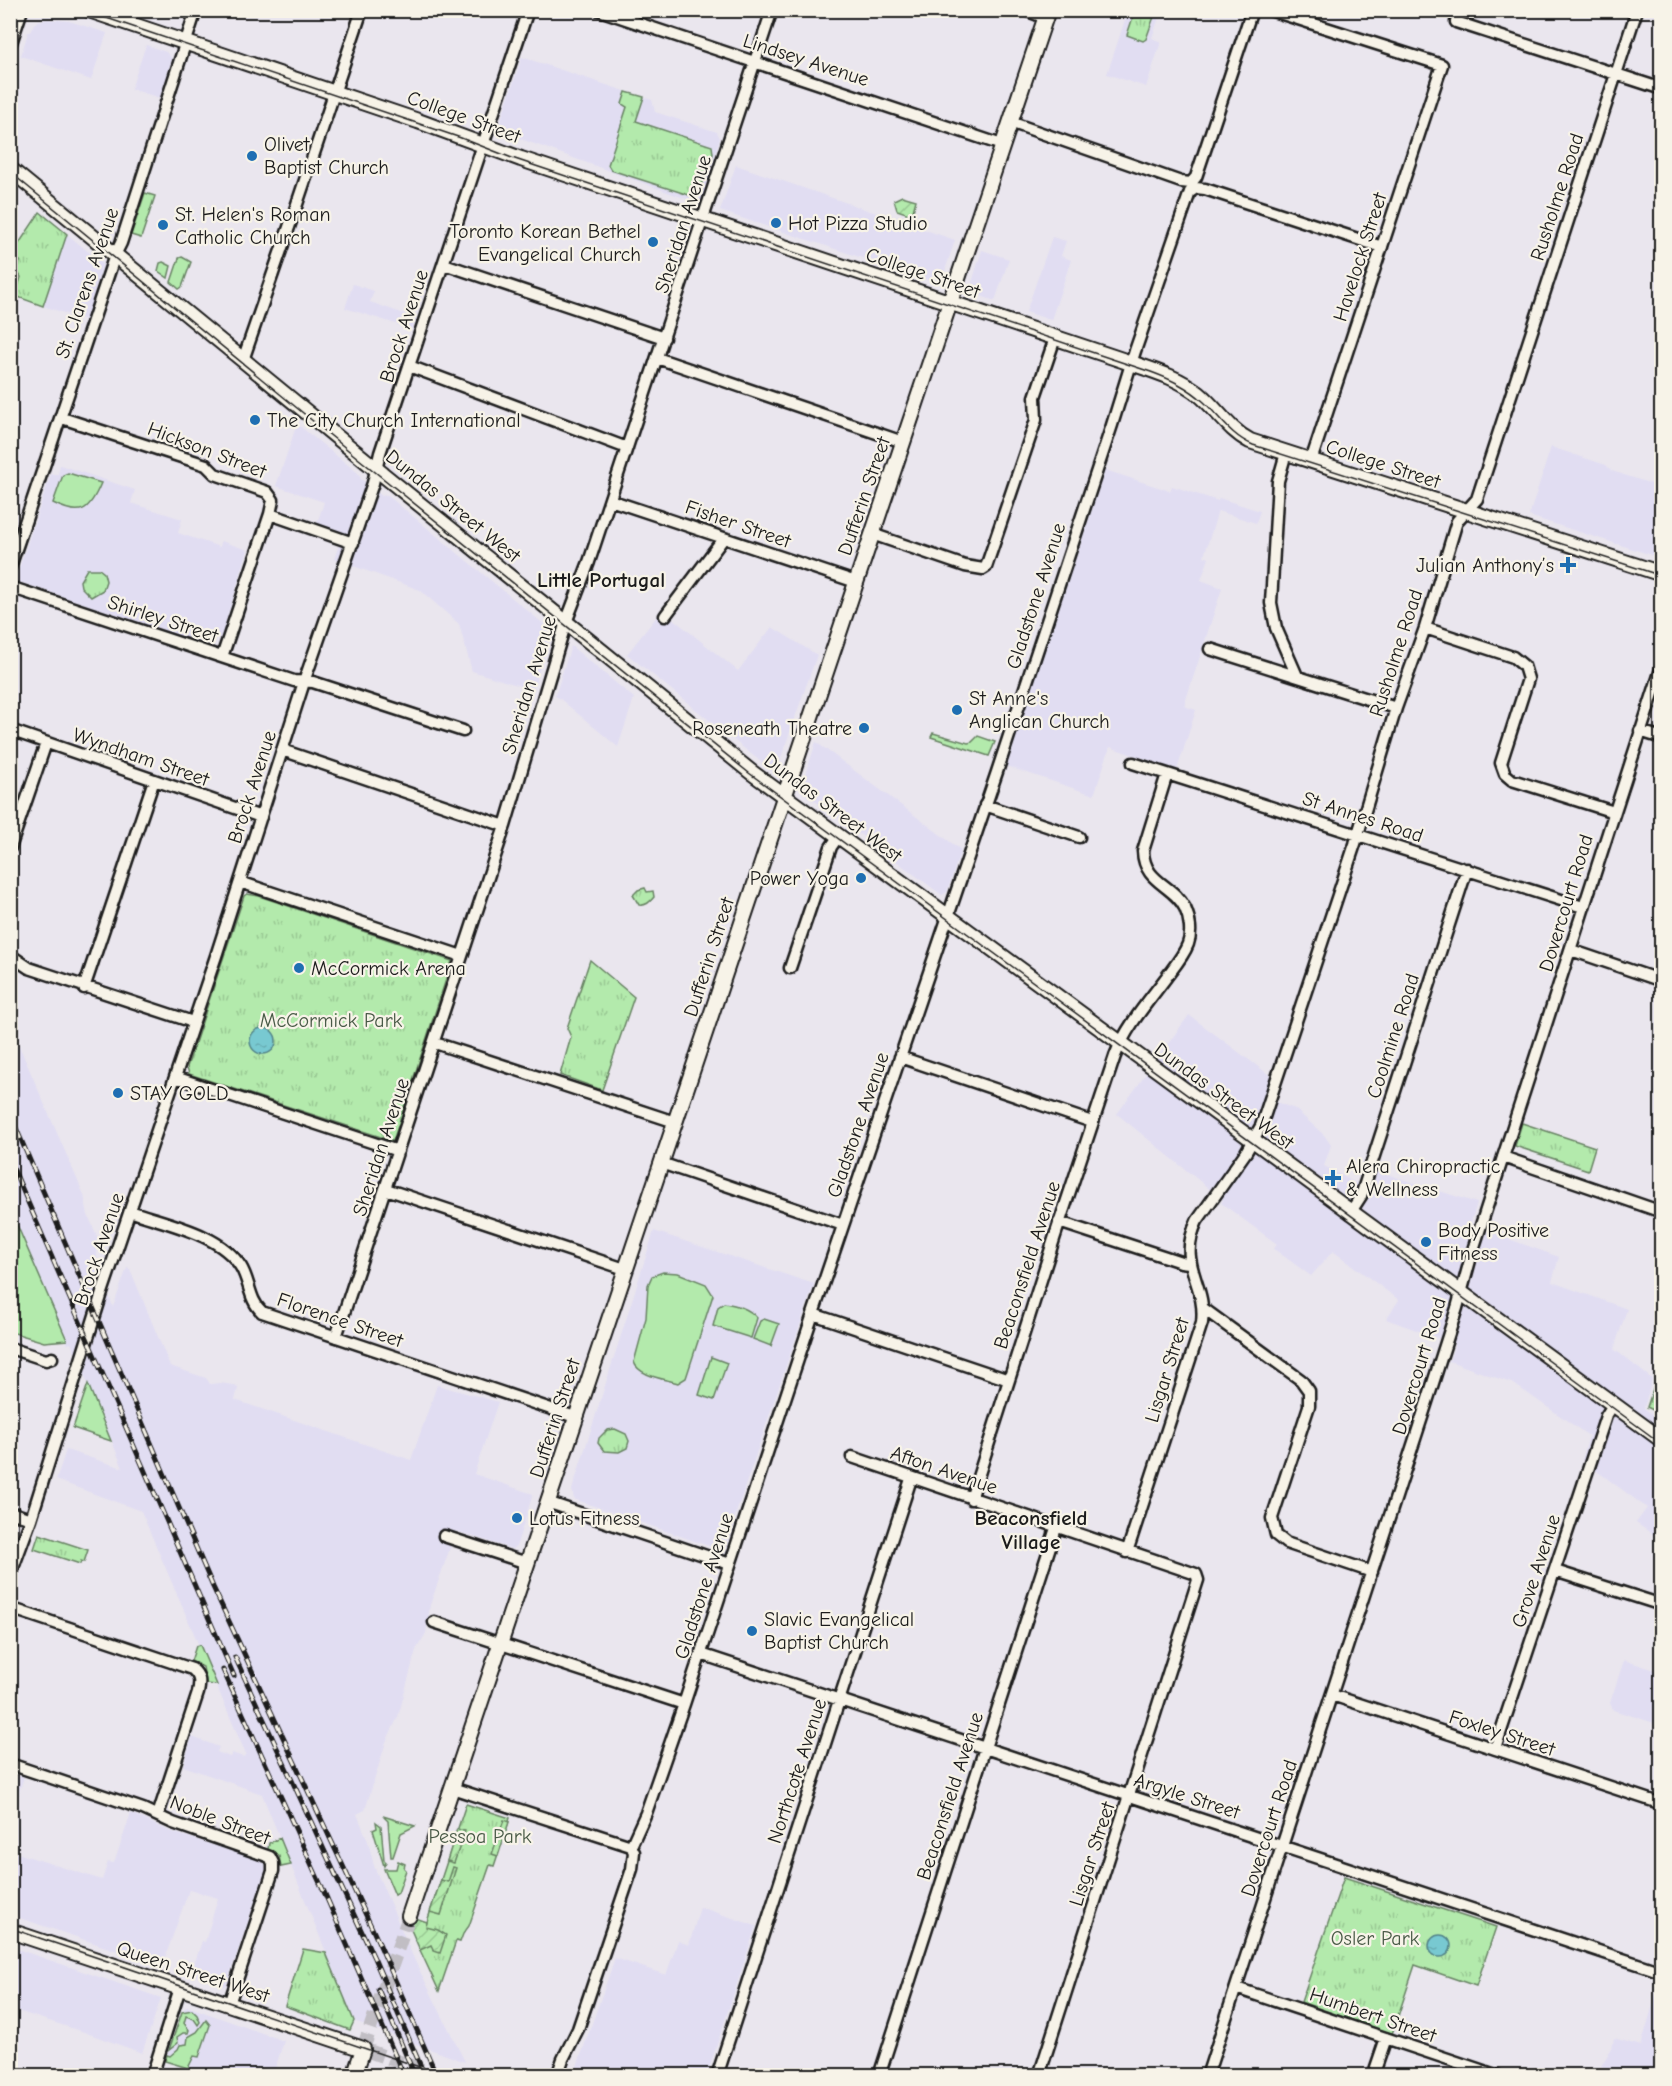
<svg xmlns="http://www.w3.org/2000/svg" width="1672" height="2086" font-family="'Comic Neue',sans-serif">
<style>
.built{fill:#e1ddf2}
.grass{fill:#b3eaac;stroke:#688364;stroke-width:1.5}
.park{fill:url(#park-tufts);stroke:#688364;stroke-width:1.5}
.garden{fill:url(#garden-furrows);stroke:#688364;stroke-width:1.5}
.water{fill:url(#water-ripples);stroke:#538489;stroke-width:1.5}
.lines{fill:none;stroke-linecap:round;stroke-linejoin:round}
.major-tunnel{stroke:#c1bec4;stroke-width:14;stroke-dasharray:14 7;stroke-linecap:butt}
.minor-casing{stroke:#1c1c1c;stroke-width:15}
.major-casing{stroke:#1c1c1c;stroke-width:18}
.minor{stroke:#f7f3e8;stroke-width:10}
.major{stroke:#f7f3e8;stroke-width:14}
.tram{stroke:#1c1c1c;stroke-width:1.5}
.rail-casing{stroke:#1c1c1c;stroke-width:5}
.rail{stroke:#f7f3e8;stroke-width:3;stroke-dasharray:9;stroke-linecap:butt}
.poi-dot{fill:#1f6fb2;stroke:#f7f3e8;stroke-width:2}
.labels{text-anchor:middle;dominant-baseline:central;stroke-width:4.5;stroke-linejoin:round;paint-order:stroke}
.street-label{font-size:20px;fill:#1c1c1c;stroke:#f7f3e8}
.poi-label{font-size:20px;fill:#1c1c1c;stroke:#f7f3e8;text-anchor:start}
.park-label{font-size:20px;fill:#495a47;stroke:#f7f3e8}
.neighbourhood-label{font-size:21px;font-weight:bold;fill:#1c1c1c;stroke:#f7f3e8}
</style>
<defs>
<pattern id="park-tufts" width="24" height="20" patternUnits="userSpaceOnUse" patternTransform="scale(1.5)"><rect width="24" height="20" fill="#b3eaac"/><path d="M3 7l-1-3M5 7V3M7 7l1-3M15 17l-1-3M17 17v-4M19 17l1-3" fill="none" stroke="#99c893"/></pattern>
<pattern id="garden-furrows" width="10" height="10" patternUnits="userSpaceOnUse" patternTransform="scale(1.5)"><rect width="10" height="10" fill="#b3eaac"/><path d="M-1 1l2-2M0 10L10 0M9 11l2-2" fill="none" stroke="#99c893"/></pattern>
<pattern id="water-ripples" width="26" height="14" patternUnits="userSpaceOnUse" patternTransform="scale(1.5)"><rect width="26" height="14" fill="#78c9d1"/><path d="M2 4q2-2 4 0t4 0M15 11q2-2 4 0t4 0" fill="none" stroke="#67acb3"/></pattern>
</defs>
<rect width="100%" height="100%" fill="#eae6ee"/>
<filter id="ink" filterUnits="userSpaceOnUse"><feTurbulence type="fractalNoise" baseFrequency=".0167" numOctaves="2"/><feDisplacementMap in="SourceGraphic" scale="12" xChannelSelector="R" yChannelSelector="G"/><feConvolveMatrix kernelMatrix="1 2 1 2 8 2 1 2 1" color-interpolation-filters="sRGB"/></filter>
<g filter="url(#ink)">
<!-- built -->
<path class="built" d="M1128 11H1161L1152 38 1161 42 1146 87 1107 74Z
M47 19 69 21 107 33 91 80 21 56 28 32H30L34 24 38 21Z
M146 45 166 52 172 59 160 98 131 89Z
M522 57 652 100 655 112 717 132 720 138 702 199 695 202 507 134 500 122Z
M736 165 955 240 942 280 935 282 917 276 720 211Z
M67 234 103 264 86 320 43 306Z
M1052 237 1066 241 1061 256 1071 260 1051 320 1026 312Z
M982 250 1009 259 995 301 969 292Z
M353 284 374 291 370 302 416 318 412 329 345 308Z
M297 424 358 473 361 479 382 496 387 495 551 630 533 690 472 671 459 624 420 590 334 559 339 545 313 536 324 502 276 486Z
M1551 447 1606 465 1612 471 1661 487V558L1529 516Z
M60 465 135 490 131 503 182 519 178 533 220 547 221 541 248 550 221 637 206 644 16 581V577L51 474H58Z
M1105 470 1170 491 1172 486 1218 501 1219 498 1260 511 1256 523 1218 511 1204 556 1209 558 1201 580 1222 588 1184 706 1196 710 1177 770 1110 747 1094 795 1006 766Z
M662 610 738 671 772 627 817 655 777 769 771 770 627 654Z
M571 646 634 698 618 747 559 698 555 696Z
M816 742 961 850 947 892 942 895 803 792 801 788Z
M1189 1015 1272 1077 1265 1098 1295 1109 1324 1135 1331 1145 1324 1166 1370 1191 1377 1171 1477 1203 1470 1225 1559 1257 1552 1282 1627 1309 1614 1349 1652 1379 1644 1408 1661 1422V1537L1654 1535 1636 1523 1647 1508 1582 1460 1589 1436 1514 1384 1449 1361 1455 1344 1386 1319 1399 1300 1333 1251 1311 1276 1274 1249 1277 1244 1221 1203 1223 1200 1117 1114Z
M10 1025 84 1195 88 1215 97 1236V1263L113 1307 127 1268 130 1269 170 1366 206 1378 210 1384 220 1383 233 1385 238 1388 235 1400 411 1460 437 1385 498 1402 474 1474 533 1494 516 1547 512 1549 456 1531 430 1605 426 1633 416 1650 398 1717 386 1742 365 1810 357 1814 368 1841 374 1866 415 1961 465 2062 354 2021 262 1794 183 1766 192 1737 219 1747 217 1752 230 1757 232 1753 243 1757 246 1754 141 1511 56 1480 66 1450 123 1468 71 1343 68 1344 50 1305 11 1211Z
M654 1231 814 1284 723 1551 574 1499 572 1490Z
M1624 1660 1661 1672V1725L1613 1710 1610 1703Z
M11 1773 24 1777 11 1816 10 1773Z
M131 1813 169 1831 260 1860 265 1864 266 1869 226 1986 191 1974 202 1941 205 1942 218 1898 189 1890 162 1966 11 1915V1851L102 1880 108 1862 114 1863Z
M700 1907 756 1926 707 2075H574L615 1958 666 1975 678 1941 689 1945Z
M11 1947 161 1998 142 2053 84 2032 11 2009Z
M1661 1977V2075H1626L1601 2066 1612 2048 1614 2038 1641 2046Z
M187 2006 284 2041 273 2075H216L165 2061 183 2010Z"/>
<!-- grass -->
<path class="grass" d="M145 193 155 196 141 238 131 235Z
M182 257 191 262 182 287 179 289 171 282 179 258Z
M163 262 171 266 168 278 158 271 160 263Z
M68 473 101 483C89 512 81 517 53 503L63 475Z
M933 733 968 743 972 742 978 736 995 742 989 756 931 737Z
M11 1211 67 1340 44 1342 11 1332Z
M663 1272 678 1273 706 1284 713 1295 686 1378 678 1383C665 1379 638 1376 634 1362L646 1318 648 1285 652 1276Z
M724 1303C736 1305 749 1308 757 1318L751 1338 713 1326 718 1307Z
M764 1319 779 1324 771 1346 753 1339 760 1321Z
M711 1357 727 1363 714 1400 699 1395Z
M88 1384 111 1441 73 1428Z
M200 1645 217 1685 206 1684 203 1667 191 1661 196 1646Z
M383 1816 415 1826 401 1833 393 1857H391L388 1821Z
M376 1822 381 1826 384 1860 386 1862 384 1866 373 1830 377 1828Z
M280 1838 291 1865 281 1867 279 1856 268 1849 269 1843Z
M398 1861 405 1864 404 1868 406 1870 398 1893 395 1895 384 1869H396Z
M192 2010 197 2015 200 2022 198 2025 194 2019 186 2016 184 2023 189 2030 188 2033H183L177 2037 178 2043 169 2050 182 2012Z
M206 2020 210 2025 199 2057 194 2056 188 2068 165 2061 167 2055 170 2056 178 2049 180 2045 187 2044 188 2037 197 2032Z"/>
<!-- park -->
<path class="park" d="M1135 11H1156L1146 39 1143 41 1127 35Z
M626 92 644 97 636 121 712 146 713 154 698 194 695 197 611 170 608 165 627 107 622 104Z
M40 212 67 234 43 306 18 297 16 293 21 277 17 271 20 261 17 260 16 248Z
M87 569H99L104 573 106 581 103 590 91 597 81 587 80 581Z
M645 888 647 892 653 891 654 897C650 902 646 906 639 905L633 895 638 890Z
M247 894 259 896 452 961 393 1141 189 1074 187 1067 244 896Z
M590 960 634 997 602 1090 560 1075 571 1037 567 1028Z
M1522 1123 1595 1147 1588 1170 1515 1146Z
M1657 1377 1661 1378V1414L1647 1407Z
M615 1429 626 1434 629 1441 627 1448 619 1452 604 1451 598 1443 599 1438 607 1430Z
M39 1534 88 1550 84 1562 81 1561 80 1564 34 1549Z
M466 1804 510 1818 494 1866 490 1865 469 1926 463 1934 460 1942 456 1941 439 1991 420 1950 422 1937Z
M1344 1877 1496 1927 1476 1986 1415 1965 1392 2034 1301 2002Z
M303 1949 326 1953 354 2021 350 2030 285 2006Z"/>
<!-- garden -->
<path class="garden" d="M902 196 916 200 912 215 897 210 894 200Z
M504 1820 509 1822 498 1856 492 1854Z
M457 1829 465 1831 454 1863 447 1861Z
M453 1867 456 1868 441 1915 430 1912 441 1880 448 1882Z
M404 1914 427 1922 426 1927 438 1930 446 1935 440 1953 434 1951 431 1945 420 1950Z"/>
<!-- water -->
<path class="water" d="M250 1041a13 13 0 1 1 26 0a13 13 0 1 1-26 0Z
M1429 1946a11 11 0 1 1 22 0a11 11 0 1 1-22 0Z"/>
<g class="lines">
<!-- major-tunnel -->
<path class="major-tunnel" d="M409 1916 363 2049 439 2076"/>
<!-- minor casing -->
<g class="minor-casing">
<path id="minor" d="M599 10 1002 145
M1025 10 1046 18
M1270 10 1442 65 1311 461
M1460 10 1456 22 1662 89
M10 46 22 10
M1010 122 1181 182 1191 183 1196 177 1252 10
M444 264 664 338
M657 358 903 442
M243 360 296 207 362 10
M409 366 627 448
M62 418 206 465 215 474 267 492 273 500 270 514 353 543
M1286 453 1278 481 1271 603 1276 628 1297 676
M610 500 856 582
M872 534 965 566 983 569 986 567 1036 420 1035 397 1055 338
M10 567 115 255 121 243 196 10
M10 587 294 681 313 682 463 731
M665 616 723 539
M1425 628 1513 657 1524 666 1528 679 1501 763 1505 774 1512 780 1614 812
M1210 649 1396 708
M222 657 270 514
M10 730 261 817
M1640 731 1662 738
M282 750 505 826
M1133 763 1583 907
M985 805 1079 837
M10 848 46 743
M240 882 462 956
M1571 950 1662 981
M10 955 29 968 193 1022
M790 968 831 847 838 837
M84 988 154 780
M435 1043 675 1122
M900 1057 1092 1122
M175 1077 398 1151
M1503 1157 1662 1212
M661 1163 843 1225
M386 1189 625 1269
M130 1211C166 1224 220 1233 241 1267 250 1282 249 1300 262 1312L575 1417
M1350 1213 1361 1196 1467 869
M1059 1222 1181 1262 1189 1263
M1204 1309 1301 1380 1309 1391V1406L1272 1518 1276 1535 1286 1543 1372 1572
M813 1314 1009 1380
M336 1337 505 826 565 625 589 562 772 10
M10 1348 46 1360 52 1358
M852 1457 1196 1574 1198 1580 1039 2076
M971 1499 1055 1236 1115 1056C1126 1027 1147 1003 1165 979 1173 968 1183 957 1188 944 1192 933 1190 919 1185 908 1173 884 1144 883 1143 851L1167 774
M547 1502 730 1564
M10 1512 31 1519
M444 1536 527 1563
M1127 1552 1202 1323C1207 1282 1176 1266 1197 1221L1246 1152 1261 1126 1355 844 1396 708 1425 628 1457 521 1477 499 1637 10
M1555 1571 1662 1605
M10 1576 31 1519 102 1293 216 956 306 676 373 483 380 453 528 10
M10 1608 192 1669C201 1676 200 1683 198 1693L158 1815
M434 1622 684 1704
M701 1654 1662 1972
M1332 1695 1662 1804
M1495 1749 1606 1416 1613 1405
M10 1764 143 1809 173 1823 270 1857 273 1863V1871L229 2004
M452 1788 631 1846
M1236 1988 1499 2076
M152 2076 180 1988
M557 2076 563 2059 578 2029 632 1869 634 1852 631 1846 646 1813 684 1704 813 1314 997 772 1112 425 1135 351 1190 192 1196 188 1205 189 1382 247
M717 2076 911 1479
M879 2076 1056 1528
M1207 2076 1427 1402 1457 1308 1472 1253 1662 666
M1373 2076 1386 2038"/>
</g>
<!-- major casing -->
<g class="major-casing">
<path id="major" d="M89 10 418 121 521 159 1131 363C1155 371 1179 378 1199 394 1217 409 1229 430 1250 441L1662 574
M10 169 365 460 751 772 1662 1440
M409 1916 1048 10
M10 1931 363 2049 354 2076"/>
</g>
<!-- minor -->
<use href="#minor" class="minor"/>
<!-- major -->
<use href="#major" class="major"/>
<!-- tram -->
<path class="tram" d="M83 10 461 138 512 158 1151 372C1170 379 1188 387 1204 402 1220 417 1231 436 1253 445L1662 576
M10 172 359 459 749 773 1662 1444
M10 1928 446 2076"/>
<!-- rail casing -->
<g class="rail-casing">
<path id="rail" d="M10 1114 213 1587 378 1941 437 2076
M10 1161 234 1676
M235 1657 374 1958 425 2076
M223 1670 325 1894 404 2076
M378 1989 415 2076"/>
</g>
<!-- rail -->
<use href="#rail" class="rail"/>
</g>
</g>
<!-- markers -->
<g class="poi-dot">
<circle cx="252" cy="156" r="6"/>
<circle cx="776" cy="223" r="6"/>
<circle cx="163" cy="225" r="6"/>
<circle cx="653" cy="242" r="6"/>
<circle cx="255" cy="420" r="6"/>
<path d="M1565 556h6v6h6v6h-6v6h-6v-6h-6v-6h6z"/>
<circle cx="957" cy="710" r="6"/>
<circle cx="864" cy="728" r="6"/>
<circle cx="861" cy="878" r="6"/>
<circle cx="299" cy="968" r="6"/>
<circle cx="118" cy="1093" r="6"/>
<path d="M1330 1169h6v6h6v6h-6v6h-6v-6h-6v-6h6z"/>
<circle cx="1426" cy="1242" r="6"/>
<circle cx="517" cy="1518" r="6"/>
<circle cx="752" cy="1631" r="6"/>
</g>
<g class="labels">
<!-- street labels -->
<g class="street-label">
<text transform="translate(806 60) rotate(18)">Lindsey Avenue</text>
<text transform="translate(464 117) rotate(20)">College Street</text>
<text transform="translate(1557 197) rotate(-72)">Rusholme Road</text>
<text transform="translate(683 224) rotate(-72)">Sheridan Avenue</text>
<text transform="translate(1360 257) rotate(-72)">Havelock Street</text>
<text transform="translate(923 273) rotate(19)">College Street</text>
<text transform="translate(87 283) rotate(-71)">St. Clarens Avenue</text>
<text transform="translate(404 326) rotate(-72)">Brock Avenue</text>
<text transform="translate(207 450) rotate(21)">Hickson Street</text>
<text transform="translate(1383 464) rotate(18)">College Street</text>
<text transform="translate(864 496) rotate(-71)">Dufferin Street</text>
<text transform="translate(453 506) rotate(39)">Dundas Street West</text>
<text transform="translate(738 524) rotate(19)">Fisher Street</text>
<text transform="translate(1036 596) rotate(-72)">Gladstone Avenue</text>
<text transform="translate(163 619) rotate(18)">Shirley Street</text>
<text transform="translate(1396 653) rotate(-72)">Rusholme Road</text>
<text transform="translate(529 685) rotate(-73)">Sheridan Avenue</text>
<text transform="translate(141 757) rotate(19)">Wyndham Street</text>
<text transform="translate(252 787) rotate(-72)">Brock Avenue</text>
<text transform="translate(833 808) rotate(37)">Dundas Street West</text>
<text transform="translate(1363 817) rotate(18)">St Annes Road</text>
<text transform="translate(1566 903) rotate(-73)">Dovercourt Road</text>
<text transform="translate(709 957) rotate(-72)">Dufferin Street</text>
<text transform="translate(1393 1036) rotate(-72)">Coolmine Road</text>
<text transform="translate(1224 1096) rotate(36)">Dundas Street West</text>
<text transform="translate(858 1125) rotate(-71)">Gladstone Avenue</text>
<text transform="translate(381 1147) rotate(-72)">Sheridan Avenue</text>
<text transform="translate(99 1249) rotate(-71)">Brock Avenue</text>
<text transform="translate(1027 1265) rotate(-72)">Beaconsfield Avenue</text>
<text transform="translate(340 1320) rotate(19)">Florence Street</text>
<text transform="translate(1419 1366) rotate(-73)">Dovercourt Road</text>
<text transform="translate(1167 1370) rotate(-73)">Lisgar Street</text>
<text transform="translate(555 1418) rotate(-72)">Dufferin Street</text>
<text transform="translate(944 1470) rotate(19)">Afton Avenue</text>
<text transform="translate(1536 1571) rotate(-72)">Grove Avenue</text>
<text transform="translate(704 1586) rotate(-72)">Gladstone Avenue</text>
<text transform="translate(1502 1733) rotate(18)">Foxley Street</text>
<text transform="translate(797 1771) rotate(-72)">Northcote Avenue</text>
<text transform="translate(950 1796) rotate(-72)">Beaconsfield Avenue</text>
<text transform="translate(1187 1796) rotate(18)">Argyle Street</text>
<text transform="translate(220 1820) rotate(21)">Noble Street</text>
<text transform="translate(1269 1828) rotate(-72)">Dovercourt Road</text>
<text transform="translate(1092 1854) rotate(-72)">Lisgar Street</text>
<text transform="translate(193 1972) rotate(18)">Queen Street West</text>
<text transform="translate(1373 2015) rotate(19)">Humbert Street</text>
</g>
<!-- poi labels -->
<g class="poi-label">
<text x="264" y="144">Olivet<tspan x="264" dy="23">Baptist Church</tspan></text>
<text x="175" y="214">St. Helen's Roman<tspan x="175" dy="23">Catholic Church</tspan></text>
<text x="788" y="223">Hot Pizza Studio</text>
<text x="641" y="231" text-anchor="end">Toronto Korean Bethel<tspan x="641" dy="23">Evangelical Church</tspan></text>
<text x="267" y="420">The City Church International</text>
<text x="1554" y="565" text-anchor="end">Julian Anthony’s</text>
<text x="969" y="698">St Anne's<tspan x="969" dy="23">Anglican Church</tspan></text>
<text x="852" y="728" text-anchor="end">Roseneath Theatre</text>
<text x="849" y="878" text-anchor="end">Power Yoga</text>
<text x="311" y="968">McCormick Arena</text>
<text x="130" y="1093">STAY GOLD</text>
<text x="1346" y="1166">Alera Chiropractic<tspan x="1346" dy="23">&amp; Wellness</tspan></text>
<text x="1438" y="1230">Body Positive<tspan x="1438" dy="23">Fitness</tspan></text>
<text x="529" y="1518">Lotus Fitness</text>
<text x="764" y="1619">Slavic Evangelical<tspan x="764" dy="23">Baptist Church</tspan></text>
</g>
<!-- park labels -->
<g class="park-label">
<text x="331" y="1020">McCormick Park</text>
<text x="480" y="1836">Pessoa Park</text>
<text x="1375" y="1938">Osler Park</text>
</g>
<!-- neighbourhood labels -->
<g class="neighbourhood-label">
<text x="601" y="580">Little Portugal</text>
<text x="1031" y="1518">Beaconsfield<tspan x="1031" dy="24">Village</tspan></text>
</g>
</g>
<!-- margin -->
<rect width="1672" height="2086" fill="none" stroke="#f7f3e8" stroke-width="36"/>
<rect x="18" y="18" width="1636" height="2050" fill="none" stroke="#1c1c1c" stroke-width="2" filter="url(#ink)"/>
</svg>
